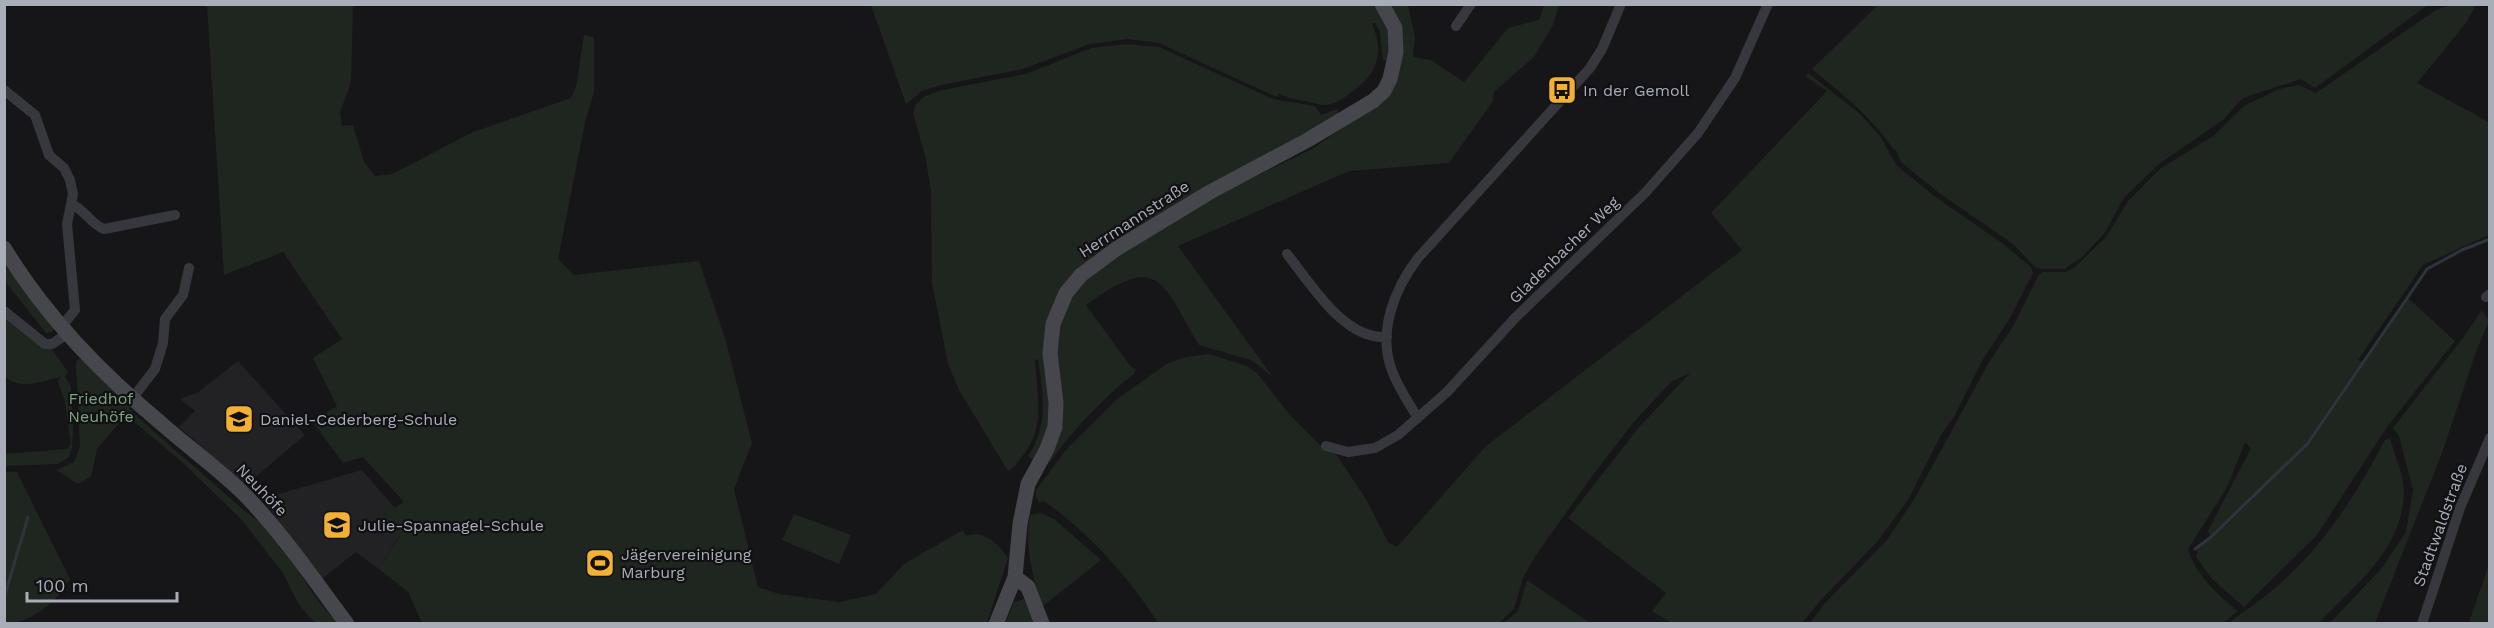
<svg xmlns="http://www.w3.org/2000/svg" width="2494" height="628" font-family="'Work Sans',sans-serif">
<style>
.built{fill:#222225}
.green{fill:#1e261f}
.lines{fill:none;stroke-linecap:round;stroke-linejoin:round}
.stream{stroke:#2c353c;stroke-width:3}
.street{stroke:#37383d;stroke-width:10}
.secondary{stroke:#45474d;stroke-width:15}
.labels{text-anchor:middle;dominant-baseline:central;stroke-width:4.5;stroke-linejoin:round;paint-order:stroke}
.poi-label{font-size:16px;fill:#a8adb8;stroke:#111113;text-anchor:start}
.street-label{font-size:16px;fill:#a8adb8;stroke:#111113}
.park-label{font-size:16px;fill:#7fa381;stroke:#111113}
</style>
<rect width="100%" height="100%" fill="#161618"/>
<!-- built -->
<path class="built" d="M238 361 305 435 246 485 179 427 195 411 180 399 197 393Z
M362 470 395 508 385 514 400 535 379 569 356 552 322 579 267 506 272 496Z"/>
<!-- green -->
<path class="green" d="M2454 4 2476 5 2466 23 2417 83 2489 122V235L2423 265 2358 360 2363 362 2408 298 2455 341 2387 427 2317 535 2244 607 2212 579 2196 557 2198 548 2211 537 2208 531 2251 448 2245 443 2226 489 2188 549C2195 573 2218 596 2238 611L2223 623H1810L1825 603 1887 540 1916 496 1988 364 2015 323 2038 276 2043 272H2066L2075 267 2106 237 2128 201 2161 168 2213 136 2244 106 2279 89 2299 85 2316 93 2436 10Z
M207 5H353L351 83 340 112 342 126 353 125 364 162 375 176 392 174 473 132 571 98 576 87 584 35 594 37V92L585 123 558 259 574 275 699 261 725 338 752 443 734 489 758 587 779 594 839 602 876 594 904 564 963 530 966 536C983 529 999 544 1008 558L987 623H422L408 592 379 569 400 536 384 514 404 502 363 457 343 463 312 421 337 406 313 358 342 339 283 252 224 275Z
M871 5H1378L1388 23 1390 60H1383L1380 32 1375 23H1372C1385 56 1377 75 1348 95 1341 100 1333 105 1323 105 1317 104 1311 102 1305 101 1295 99 1287 98 1278 93L1279 97 1272 95 1159 43 1127 39 1090 44 1023 69 941 85 922 91 906 104Z
M1390 5H1408L1415 37 1413 57 1431 60 1464 82 1508 28 1539 20 1544 5H1559L1553 25 1534 57 1494 92 1493 101 1449 163 1349 171 1178 246 1272 376 1251 360 1199 345C1161 282 1160 251 1086 305L1131 367 1136 369 1134 374C1094 405 1064 441 1035 482L1045 460 1056 349 1063 311 1079 285 1097 267 1220 194 1312 149 1381 101 1388 93Z
M1878 5V4L2428 5 2315 88 2301 79 2243 98 2224 119 2159 164 2124 198 2104 234 2081 258 2064 269H2041L2035 267 2013 244 1939 193 1901 162 1896 150H1894C1872 117 1842 94 1812 69Z
M1126 44 1159 47 1273 99 1315 106 1321 115 1337 109 1340 118 1207 186 1093 256 1063 287 1050 425 1035 461 1028 456C1049 425 1043 394 1038 359L1035 360C1037 396 1047 427 1021 458 1017 463 1014 468 1008 471L959 390 948 364 932 283 931 191 925 155 913 113 916 104 925 96 942 90 1026 74 1091 48Z
M1808 73 1859 113 1880 136 1897 166 1937 198 2002 243 2031 267 2033 273 2010 318 1982 361 1954 417 1942 433 1908 500 1877 542 1820 601 1802 623H1672L1652 611 1666 593 1568 518 1640 426 1690 373 1671 382 1633 423 1593 475 1536 555 1523 578 1514 609 1499 623H1158C1128 576 1089 533 1044 501L1040 503 1036 498V490L1065 451 1117 399 1168 363 1186 357 1209 354 1247 366 1257 373 1290 415 1324 449 1336 454 1366 499 1388 542 1397 547 1486 446 1742 250 1711 213 1827 91 1805 76Z
M4 259 54 327 52 332 46 333 5 281Z
M2482 310 2489 321 2477 349 2442 453 2375 623H2330L2381 569 2406 532 2413 490 2399 436 2393 428 2462 339Z
M5 314 49 345 68 372 65 376 71 387 73 431 72 448 69 457 58 464 5 466 4 454 67 449 71 445 65 402 58 382 60 377C42 382 21 390 5 377Z
M82 359 131 404 129 409C165 442 202 473 239 506 247 514 259 520 267 529 295 558 309 597 339 623H315L299 605 283 573 241 519 182 462 126 415 97 449 91 477 78 484 56 470 74 462 80 446 76 365 77 360Z
M2390 438C2394 454 2404 475 2404 492 2403 550 2355 584 2319 623H2229C2242 612 2256 604 2269 593 2320 552 2355 497 2385 440Z
M5 472H17L70 579C58 601 31 624 5 623Z
M1041 513 1054 519 1101 560 1043 606 1051 623H1047C1037 587 1023 554 1030 515Z
M794 514 851 535 839 564 782 540Z
M2489 564V623H2469Z
M1527 580 1590 623H1504L1518 611Z
M1023 599 1029 605 1035 623 1005 624 1014 602Z"/>
<g class="lines">
<!-- stream -->
<path class="stream" d="M2195 549 2211 537 2308 443 2427 269 2462 250 2490 239
M4 598 28 517"/>
<!-- street -->
<path class="street" d="M1456 26 1471 4
M4 90 35 115 49 155 64 168 70 180 73 194 67 224 75 310 61 327
M71 204C86 210 90 224 104 229L175 215
M1287 254C1312 285 1344 340 1387 337
M2486 297 2490 294
M4 311 45 344H52L67 334
M132 399 155 369 163 343 165 319 183 295 189 268
M1418 418C1408 402 1397 386 1391 368 1378 330 1395 288 1418 258L1590 68 1602 49 1621 4
M1326 446 1348 452 1375 448 1398 435 1447 392 1516 317 1645 193 1698 133 1735 78 1768 4
M2422 624 2460 508 2490 438"/>
<!-- secondary -->
<path class="secondary" d="M4 248C46 317 101 373 162 424 189 448 219 469 245 495 283 534 314 580 347 624
M1015 577 1028 587 1042 624
M996 624 1015 577 1020 524 1028 484 1047 449 1055 427 1056 403 1050 353 1053 324 1066 293 1081 275 1116 249 1210 192 1306 141 1373 101 1384 91 1390 79 1396 52 1395 28 1382 4"/>
</g>
<!-- icons -->
<defs>
<g id="bus-square" transform="scale(1.5)"><rect x="-9" y="-9" width="18" height="18" rx="4" fill="#f2b134" stroke="#111113"/><path d="M-5-6H5V4H4V6H2V4H-2V6H-4V4H-5ZM-3.5-4V0h7V-4ZM-3.5 1.2v1.5H-2V1.2ZM2 1.2v1.5H3.5V1.2Z" fill="#111"/></g>
<g id="school-square" transform="scale(1.5)"><rect x="-9" y="-9" width="18" height="18" rx="4" fill="#f2b134" stroke="#111113"/><path d="M0-5L7-2L0 1L-7-2ZM-4 1L0 2.5L4 1V4Q0 6-4 4Z" fill="#111"/></g>
<g id="stadium-square" transform="scale(1.5)"><rect x="-9" y="-9" width="18" height="18" rx="4" fill="#f2b134" stroke="#111113"/><path d="M0-5a6.5 5 0 1 0 0 10a6.5 5 0 1 0 0-10ZM-3.5-1.8h7v3.6h-7Z" fill="#111"/></g>
</defs>
<g fill-rule="evenodd">
<use href="#bus-square" x="1562" y="90"/>
<use href="#school-square" x="239" y="419"/>
<use href="#school-square" x="337" y="525"/>
<use href="#stadium-square" x="600" y="563"/>
</g>
<g class="labels">
<!-- poi labels -->
<g class="poi-label">
<text x="1583" y="90">In der Gemoll</text>
<text x="260" y="419">Daniel-Cederberg-Schule</text>
<text x="358" y="525">Julie-Spannagel-Schule</text>
<text x="621" y="554">Jägervereinigung<tspan x="621" dy="18">Marburg</tspan></text>
</g>
<!-- street labels -->
<g class="street-label">
<text transform="translate(1134 219) rotate(-33)">Herrmannstraße</text>
<text transform="translate(1564 250) rotate(-44)">Gladenbacher Weg</text>
<text transform="translate(262 490) rotate(46)">Neuhöfe</text>
<text transform="translate(2440 525) rotate(-70)">Stadtwaldstraße</text>
</g>
<!-- park labels -->
<g class="park-label">
<text x="101" y="398">Friedhof<tspan x="101" dy="18">Neuhöfe</tspan></text>
</g>
</g>
<!-- border -->
<rect width="2494" height="628" fill="none" stroke="#a8adb8" stroke-width="12"/>
<!-- scale -->
<path d="M27 592v9h150v-9" fill="none" stroke="#a8adb8" stroke-width="3"/>
<text x="36" y="592" font-size="18" fill="#a8adb8" stroke="#111113" stroke-width="4.5" paint-order="stroke">100 m</text>
</svg>
